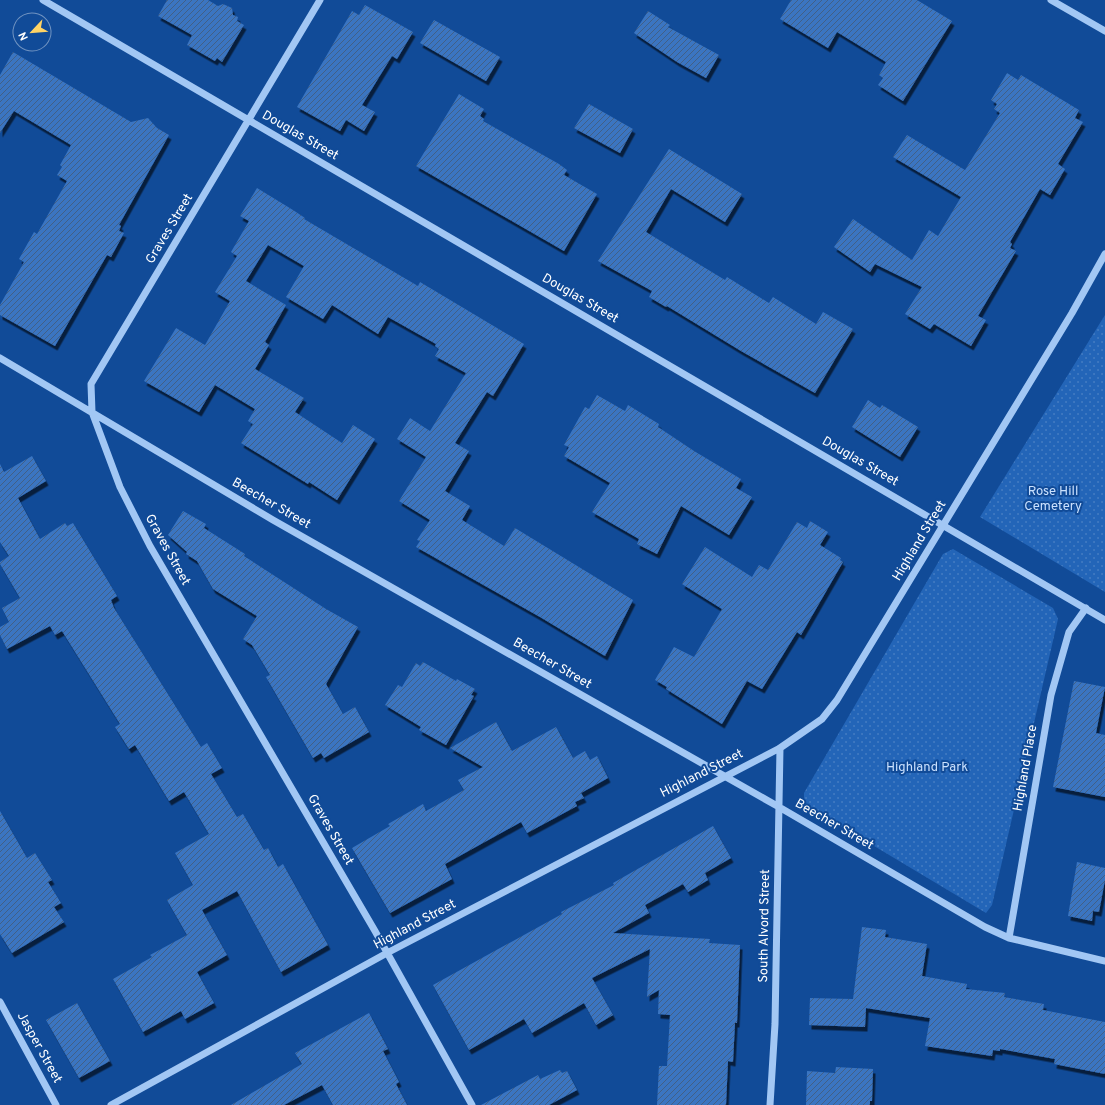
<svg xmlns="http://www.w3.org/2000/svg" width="1105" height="1105" font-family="Overpass,sans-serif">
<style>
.park{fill:url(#park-dots)}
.building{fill:url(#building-hatch);filter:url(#shadow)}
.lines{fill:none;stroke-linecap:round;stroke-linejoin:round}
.minor{stroke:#a2c7f4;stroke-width:7}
.labels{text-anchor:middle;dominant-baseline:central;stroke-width:4;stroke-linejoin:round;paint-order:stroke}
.street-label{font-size:13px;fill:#fff;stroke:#114b98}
.park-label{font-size:13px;fill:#cbe1fe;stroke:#114b98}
</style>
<defs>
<pattern id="park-dots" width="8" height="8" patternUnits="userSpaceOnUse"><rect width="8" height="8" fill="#2365b8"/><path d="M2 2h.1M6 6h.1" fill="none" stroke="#447cc3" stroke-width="1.8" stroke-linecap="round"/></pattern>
<pattern id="building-hatch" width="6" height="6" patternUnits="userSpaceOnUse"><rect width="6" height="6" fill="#3a75c1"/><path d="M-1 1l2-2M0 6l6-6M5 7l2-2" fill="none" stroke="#436086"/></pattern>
<filter id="shadow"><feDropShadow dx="2.5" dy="4.5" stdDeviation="0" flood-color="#0009"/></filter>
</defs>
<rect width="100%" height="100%" fill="#114b98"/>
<!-- park -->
<path class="park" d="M1105 315V592L980 517Z
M953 549 1053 608 1058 619 992 905 986 913 804 804V793L943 554Z"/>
<!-- building -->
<path class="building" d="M167 0H208L218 6 223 4 232 8 233 15 238 17 237 21 244 25 222 62 217 58 215 61 187 45 192 35 158 16Z
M791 0H917L952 21 903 101 878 85 883 78 879 75 886 62 837 32 828 48 780 19Z
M365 5 413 32 397 59 392 56 362 105 375 112 364 131 346 120 340 131 297 107 352 11 359 15Z
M648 11 670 25 668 27 719 55 706 78 677 62 634 33Z
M434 20 500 57 486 81 420 43Z
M13 52 131 122 148 118 157 128 169 135 119 225 121 226 119 231 124 233 111 257 107 255 55 346 0 315V305L24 262 19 259 34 232 37 234 67 181 57 175 62 167 60 165 71 145 14 111 0 133V75Z
M1007 73 1018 80 1021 75 1079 110 1075 118 1083 122 1058 164 1065 169 1050 195 1040 189 1010 242 1012 244 1010 248 1016 251 978 316 986 320 971 346 934 324 930 329 905 314 922 287 875 264 870 272 834 247 853 219 912 260 929 230 938 236 961 197 893 157 907 135 965 170 1000 113 994 109 997 104 991 100Z
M459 94 484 109 480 116 484 119 483 121 559 164 567 170 564 175 597 194 564 251 416 166Z
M589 104 633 129 620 153 574 128Z
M669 149 742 194 725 222 671 189 646 232 725 280 727 277 769 303 773 297 816 324 823 312 853 329 815 393 741 351 667 306 666 307 649 297 652 291 598 261Z
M257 188 293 210 305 218 304 219 418 286 420 282 524 344 493 396 487 392 455 443 469 451 445 491 470 506 462 520 504 546 515 528 633 600 605 656 540 617 416 547 420 541 417 540 430 520 399 501 426 457 397 439 410 418 430 431 466 373 435 356 439 349 435 346 436 344 388 317 378 334 332 305 323 319 286 297 304 266 268 245 246 281 286 305 265 342 269 345 255 369 304 398 295 412 342 443 353 425 375 439 337 500 309 482 308 484 241 443 253 424 248 421 255 409 215 385 199 412 144 381 176 328 205 345 230 301 215 292 237 256 231 252 249 221 240 216Z
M597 395 625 411 628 405 659 424 658 427 694 451 741 479 736 488 752 497 729 535 681 506 657 554 637 544 639 539 592 512 610 483 564 456 569 447 564 445 585 407 589 409Z
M868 400 880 408 882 405 918 427 900 457 852 427Z
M32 456 46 481 18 498 40 539 65 523 67 526 73 523 117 596 111 600 114 608 201 747 207 743 222 768 211 774 237 817 243 814 264 850 268 848 278 867 283 864 328 945 281 972 237 891 202 910 227 955 197 972 214 1003 185 1019 181 1011 143 1032 113 979 152 957 150 955 187 935 167 900 193 885 175 853 209 834 184 792 169 801 135 745 129 749 115 727 120 724 62 631 55 635 50 626 7 649 0 635V627L9 622 2 608 20 598 0 564V562L9 556 0 542V464L4 472Z
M183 511 206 524 204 528 245 554 244 556 326 609 358 627 326 684 343 714 355 707 369 732 324 758 321 753 313 758 266 677 270 675 252 645 243 639 257 616 213 589 197 561 186 554 187 552 168 535Z
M810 521 828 532 820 545 841 558 840 560 843 562 801 635 797 632 762 689 747 681 722 724 666 689 667 687 655 680 674 647 694 657 722 609 682 584 705 547 752 577 759 565 768 570 797 522 807 528Z
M423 662 456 681 457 679 475 689 471 695 474 696 446 745 419 730 421 727 385 705 398 685 402 687 416 663 420 666Z
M1074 681 1105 687 1096 733 1105 735V797L1053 787Z
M496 722 512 751 556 727 573 758 585 751 590 760 597 756 608 778 581 793 584 798 575 802 577 806 527 833 521 822 445 864 452 879 390 913 352 848 390 826 388 824 423 804 426 811 464 790 458 780 483 767 450 748Z
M0 811 27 858 35 853 52 880 48 882 61 903 54 907 64 922 12 953 0 934Z
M713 826 731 858 705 873 708 880 688 892 683 884 645 905 649 913 613 933 710 939 709 943 740 945 737 1023H735L733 1062 728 1061 726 1105H657L659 1066H667L670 1015 658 1014 659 990 647 997 650 949 592 978 613 1015 596 1025 584 1003 532 1033 524 1019 469 1050 433 985 562 914 561 912 614 885 613 883Z
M1077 862 1105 868V880L1099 912 1093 911 1092 921 1068 916Z
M862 927 886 930 885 937 927 944 922 976 967 984 966 989 1005 993 1004 997 1044 1004 1043 1010 1105 1022V1074L1054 1064 1055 1059 1000 1049V1051L993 1050 992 1056 925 1046 930 1018 866 1008 865 1027 809 1025 810 998 853 999Z
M77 1003 110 1061 79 1078 46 1020Z
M369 1013 388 1049 383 1051 399 1082 396 1084 407 1105H333L322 1085 284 1105H231L302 1064 295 1053Z
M836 1067 873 1069 872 1101H870V1105H806L807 1071 835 1073Z
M560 1070 562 1073 567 1071 577 1090 549 1105H481L538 1075 540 1079Z"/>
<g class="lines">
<!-- minor -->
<path class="minor" d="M43 0 1105 620
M320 0 91 384 92 412 120 487 150 546 375 931 472 1105
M1051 0 1105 31
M0 358 273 520 779 807 985 927 1009 938 1105 961
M1009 938 1051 695 1069 632 1086 608
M0 1002 56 1105
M111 1105 387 953 780 748 822 719 837 700 1072 313 1105 254
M770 1105 775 1024 780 748"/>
</g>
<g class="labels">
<!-- street labels -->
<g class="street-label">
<text transform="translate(300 136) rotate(30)">Douglas Street</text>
<text transform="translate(170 229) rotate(-59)">Graves Street</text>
<text transform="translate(580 299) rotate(30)">Douglas Street</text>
<text transform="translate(860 462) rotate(30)">Douglas Street</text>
<text transform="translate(271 504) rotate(30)">Beecher Street</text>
<text transform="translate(920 541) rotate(-59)">Highland Street</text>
<text transform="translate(167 550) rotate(61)">Graves Street</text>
<text transform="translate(552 664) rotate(30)">Beecher Street</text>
<text transform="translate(1026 768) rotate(-80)">Highland Place</text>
<text transform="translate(702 774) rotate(-27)">Highland Street</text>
<text transform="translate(834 825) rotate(30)">Beecher Street</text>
<text transform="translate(330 830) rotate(60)">Graves Street</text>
<text transform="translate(415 925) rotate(-28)">Highland Street</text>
<text transform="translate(765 926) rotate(-89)">South Alvord Street</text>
<text transform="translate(39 1048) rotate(61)">Jasper Street</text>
</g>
<!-- park labels -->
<g class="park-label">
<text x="1053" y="492">Rose Hill<tspan x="1053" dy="15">Cemetery</tspan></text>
<text x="927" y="768">Highland Park</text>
</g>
</g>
<!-- north arrow -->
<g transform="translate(32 32) rotate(244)"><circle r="19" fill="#114b98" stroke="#7093c1"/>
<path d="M0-3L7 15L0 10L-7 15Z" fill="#ffd465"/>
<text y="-6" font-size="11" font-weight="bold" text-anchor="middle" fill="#ffffff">N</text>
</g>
</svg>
